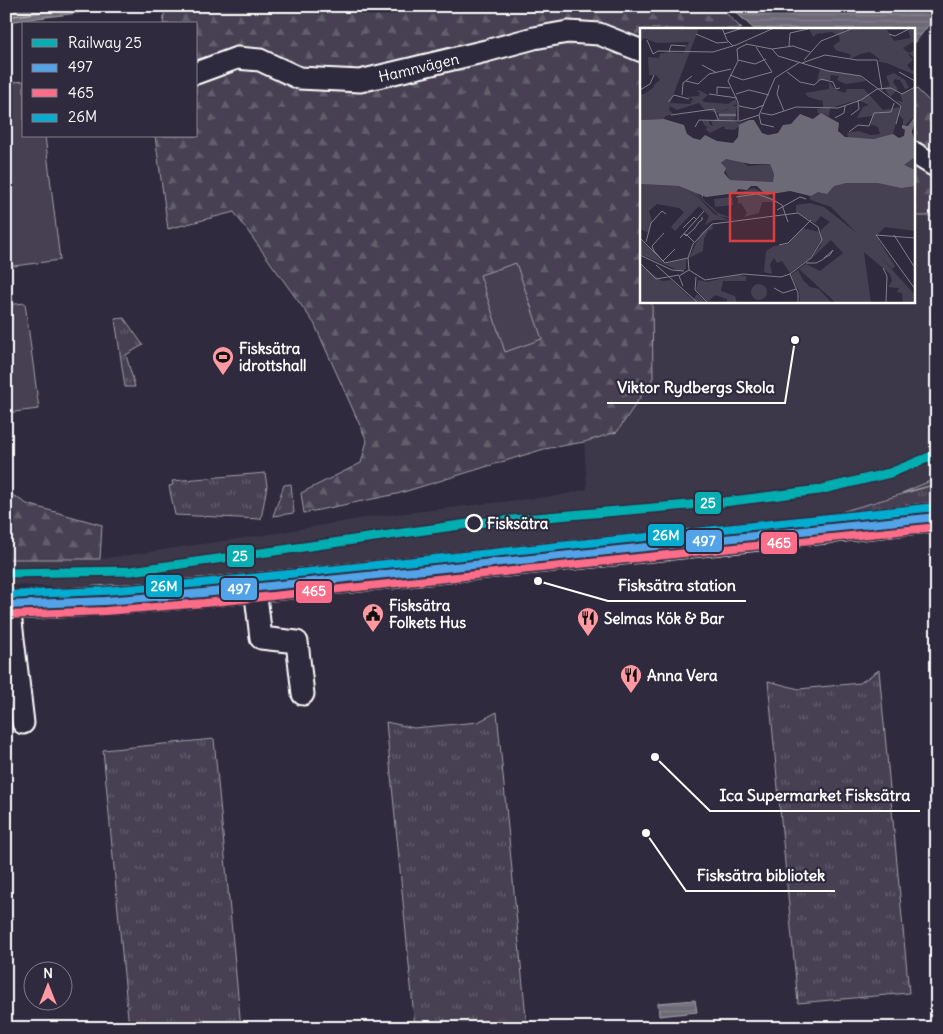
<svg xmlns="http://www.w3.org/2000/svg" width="943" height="1034" font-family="Delius,sans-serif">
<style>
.built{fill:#3c3749}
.grass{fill:url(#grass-tufts);stroke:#a2a0a8}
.forest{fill:url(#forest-firs);stroke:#a2a0a8}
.garden{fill:#464152;stroke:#a2a0a8}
.water{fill:url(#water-rules);stroke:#a7a6ad}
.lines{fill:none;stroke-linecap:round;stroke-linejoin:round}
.shore{stroke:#c5c3c9;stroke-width:1}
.street-casing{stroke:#fff;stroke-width:25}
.secondary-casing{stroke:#fff;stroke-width:31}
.street{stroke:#2f2a3d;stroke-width:21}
.secondary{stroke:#2f2a3d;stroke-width:28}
.bus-1-casing{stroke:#2f2a3d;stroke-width:11}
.bus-2-casing{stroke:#2f2a3d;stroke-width:11}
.bus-3-casing{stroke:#2f2a3d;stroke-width:11}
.bus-1{stroke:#53a3e8;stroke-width:8}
.bus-2{stroke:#fb6d88;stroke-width:8}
.bus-3{stroke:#06acd0;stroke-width:8}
.rail-1-casing{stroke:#2f2a3d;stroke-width:12}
.rail-1{stroke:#06aeb1;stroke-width:9}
.stop-dot{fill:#2f2a3d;stroke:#fff;stroke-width:2.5}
.labels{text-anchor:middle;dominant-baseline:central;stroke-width:4.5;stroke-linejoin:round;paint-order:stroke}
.street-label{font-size:15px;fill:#fff;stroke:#2f2a3d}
.poi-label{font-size:15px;font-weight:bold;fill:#fff;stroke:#2f2a3d;text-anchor:start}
.stop-label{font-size:15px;font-weight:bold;fill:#fff;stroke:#2f2a3d;text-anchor:start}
.inset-river{fill:none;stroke:#6d6a77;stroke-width:2.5}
.inset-road{fill:none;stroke:#827f8b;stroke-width:1}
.view{fill:#da3e3e;fill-opacity:0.15;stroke:#da3e3e;stroke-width:2.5}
.inset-edge{fill:none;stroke:#fff;stroke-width:2.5}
.leader{fill:none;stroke:#fff;stroke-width:2}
.callout-dot{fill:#fff;stroke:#2f2a3d;stroke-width:2}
.callout-label{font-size:16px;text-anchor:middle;font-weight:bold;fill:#fff;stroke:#2f2a3d;stroke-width:4.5;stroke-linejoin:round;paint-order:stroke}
.line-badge{stroke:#2f2a3d;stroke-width:2}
.badge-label{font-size:14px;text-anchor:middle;font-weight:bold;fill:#fff}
</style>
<defs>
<pattern id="grass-tufts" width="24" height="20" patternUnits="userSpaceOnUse" patternTransform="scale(1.25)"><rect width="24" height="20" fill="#464152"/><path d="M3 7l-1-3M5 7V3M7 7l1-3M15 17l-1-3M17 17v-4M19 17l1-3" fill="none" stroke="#625e6c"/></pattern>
<pattern id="forest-firs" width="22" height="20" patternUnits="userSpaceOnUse" patternTransform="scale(1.25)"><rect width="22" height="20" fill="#464152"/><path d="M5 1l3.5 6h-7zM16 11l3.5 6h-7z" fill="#625e6c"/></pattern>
<pattern id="water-rules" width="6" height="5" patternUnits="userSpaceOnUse" patternTransform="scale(1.25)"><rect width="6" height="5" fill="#6d6a77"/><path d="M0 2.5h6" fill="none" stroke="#83808b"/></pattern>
</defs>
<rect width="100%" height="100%" fill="#2f2a3d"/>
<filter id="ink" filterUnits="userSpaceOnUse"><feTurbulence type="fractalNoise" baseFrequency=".02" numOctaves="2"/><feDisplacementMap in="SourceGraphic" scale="10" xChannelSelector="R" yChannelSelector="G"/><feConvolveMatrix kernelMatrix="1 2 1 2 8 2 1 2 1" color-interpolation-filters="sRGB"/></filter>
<g filter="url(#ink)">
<!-- built -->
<path class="built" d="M914 216H937V478L902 493 827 516 694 531 91 590 6 584V559H100L277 533 369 517 562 495 587 489 584 442 617 432 653 378 652 301H914Z"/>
<!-- grass -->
<path class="grass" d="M124 318 143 345 126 355 135 387H125L115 319Z
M265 473 267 486 261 519 175 515 169 486 173 485 172 481Z
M291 484 294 513 273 516 284 485Z
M937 484V505L827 516Z
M879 670 909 993 798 1003 768 681 799 689 860 683Z
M497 712 527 1028H415L386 722 414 728 478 722Z
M214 739 241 1028H129L103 750Z"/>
<!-- forest -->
<path class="forest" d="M165 6H719L742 29H642V301H652L653 378 617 432 584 442 544 449 397 494 304 513 301 493 361 463 367 441 314 323 234 212 168 229 155 136H196V24H163Z
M914 86 937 109V216H914Z
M937 478V484L902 493Z
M6 491 27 504 102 525 100 559H6Z"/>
<!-- garden -->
<path class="garden" d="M24 81V136H45L60 260 6 267V83Z
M516 263 542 339 505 352 480 275Z
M25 303 39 409 6 413V305Z"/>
<!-- water -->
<path class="water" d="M6 6H116L78 13 6 22Z
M729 6H937V14L914 44V29H754Z
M695 1000 697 1012 659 1016 658 1003Z"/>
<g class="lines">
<!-- shore -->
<path class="shore" d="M6 17 88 6"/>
<!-- street casing -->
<g class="street-casing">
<g id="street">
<path id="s1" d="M196 73 237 58 260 60 299 78 360 81 486 51 534 38 568 32 599 34 642 51"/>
<path d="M914 153 937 167"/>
<path d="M255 587 261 638 297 642 303 694"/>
<path d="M9 605 23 723"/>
</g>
</g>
<!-- secondary casing -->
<g class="secondary-casing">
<path id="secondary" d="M6 605C138 602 269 586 399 573 579 554 758 537 937 517"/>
</g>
<!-- street -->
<use href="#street" class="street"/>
<!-- secondary -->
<use href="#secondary" class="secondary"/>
<!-- bus-1 casing -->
<g class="bus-1-casing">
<path id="bus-1" d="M6 605 105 601 203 593 937 517"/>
</g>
<!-- bus-2 casing -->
<g class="bus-2-casing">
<path id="bus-2" d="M6 615 105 611 204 603 937 527"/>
</g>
<!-- bus-3 casing -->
<g class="bus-3-casing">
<path id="bus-3" d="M6 595 104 591 202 583 936 507"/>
</g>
<!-- bus-1 -->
<use href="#bus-1" class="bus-1"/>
<!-- bus-2 -->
<use href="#bus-2" class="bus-2"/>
<!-- bus-3 -->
<use href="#bus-3" class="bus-3"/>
<!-- rail-1 casing -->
<g class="rail-1-casing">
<path id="rail-1" d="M6 573 131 571 475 523 724 502 819 490 890 473 937 454"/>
</g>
<!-- rail-1 -->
<use href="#rail-1" class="rail-1"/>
</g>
</g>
<!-- icons -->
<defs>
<g id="stadium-pin" transform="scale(1.125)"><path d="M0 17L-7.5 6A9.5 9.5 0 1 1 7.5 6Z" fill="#ff9aa2" stroke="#2f2a3d"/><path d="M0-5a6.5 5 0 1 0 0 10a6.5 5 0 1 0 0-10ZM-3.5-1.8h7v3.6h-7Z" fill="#111"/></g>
<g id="civic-pin" transform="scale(1.125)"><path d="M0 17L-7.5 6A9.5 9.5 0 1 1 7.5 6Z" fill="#ff9aa2" stroke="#2f2a3d"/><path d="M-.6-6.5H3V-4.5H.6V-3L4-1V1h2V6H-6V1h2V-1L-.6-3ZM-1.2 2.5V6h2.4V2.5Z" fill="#111"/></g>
<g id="restaurant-pin" transform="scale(1.125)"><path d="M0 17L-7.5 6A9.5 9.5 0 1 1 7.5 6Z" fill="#ff9aa2" stroke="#2f2a3d"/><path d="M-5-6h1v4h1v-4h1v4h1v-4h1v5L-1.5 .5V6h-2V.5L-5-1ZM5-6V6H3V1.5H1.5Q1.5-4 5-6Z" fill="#111"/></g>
</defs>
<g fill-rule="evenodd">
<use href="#stadium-pin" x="223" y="357"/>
<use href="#civic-pin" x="373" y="614"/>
<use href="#restaurant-pin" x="588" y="618"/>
<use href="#restaurant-pin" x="631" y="675"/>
</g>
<!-- markers -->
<circle class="stop-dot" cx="474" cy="523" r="8"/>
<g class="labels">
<!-- street labels -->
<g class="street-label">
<text stroke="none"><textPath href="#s1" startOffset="231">Hamnvägen</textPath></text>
</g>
<!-- poi labels -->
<g class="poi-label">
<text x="239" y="348">Fisksätra<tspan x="239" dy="17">idrottshall</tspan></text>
<text x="389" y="605">Fisksätra<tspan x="389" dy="17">Folkets Hus</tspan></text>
<text x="604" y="618">Selmas Kök &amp; Bar</text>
<text x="647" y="675">Anna Vera</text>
</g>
<!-- stop labels -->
<g class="stop-label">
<text x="487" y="523">Fisksätra</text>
</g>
</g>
<!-- overview -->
<g transform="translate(640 28)">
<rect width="275" height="275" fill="#2f2a3d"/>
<path d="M96 71 97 76 92 78H97L95 90 97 91 92 92 98 95 108 93 94 102 85 101 84 98 70 105 66 102 67 99 71 100 65 98 62 93H69L70 97 73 98 71 93 79 90 78 85 89 81V75Z" fill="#464152"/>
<path d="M170 0 208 3 246 0 254 13 275 9V18L273 14 263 20 273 32 267 37 272 43 275 41V47L242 33 230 24 214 27 198 23 193 18 200 13V8L192 4 174 6ZM180 41 219 48 226 53 206 56 197 52 199 48 191 47 190 52 177 53ZM254 45 265 52 269 60 265 61 260 52 255 51 253 54 258 61 250 69 244 59 250 58 246 48ZM189 54 196 62 205 65 207 61H224L243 82 260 79 253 106 240 111 208 110 207 105 218 103 231 107 240 106 238 99 230 96 232 88 217 90 223 79 229 77 218 72 190 80 189 88 178 85 177 81 183 80V73L168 69 165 65 189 61ZM14 59 34 65 30 75 50 76 53 71 47 69 59 68 60 64H57L59 62 68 67 62 72 64 74 89 76 90 80 78 85 65 82 59 75 37 82 30 78 29 82 33 86 20 90 0 78 3 67ZM275 60V88L263 99V91L258 86 262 78 256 72 263 74 260 66ZM86 131 100 132 108 138 130 136 134 146 133 154 90 152 81 135ZM0 156 39 158 53 162 78 185 95 191 79 188 59 169 46 162 0 159ZM0 159 46 162 59 170 74 186 89 192H74L65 197 69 188 59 178 35 203 31 199 44 184 39 180 17 176 9 183 12 193 9 205 0 201ZM114 160 139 174H122L119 185 104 189 107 185 101 175 98 176V165ZM170 175 184 179 223 210 275 267V275H263L262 265 257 264 259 260 248 259 252 253 250 246 224 224 231 275H196L159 241 166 236 180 243 203 225 191 212 170 232 181 217V202L190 194 181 188 175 195 156 184V177ZM72 196 73 201 68 203 64 211 63 223 49 230 61 205ZM162 200 180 204 181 212 170 230 150 245 142 233 137 235 134 230 130 236 132 246 124 244 126 223 134 218 148 216ZM0 211 25 236 46 231V241L40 243 0 226ZM0 236 22 253 31 252 53 272 57 266 68 275H0ZM158 242 163 252 170 259 179 261 192 275H160L159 263 151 247ZM97 247 106 248V253H83L81 263 95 268 97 275H87V271L75 267 68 274 56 262 58 252 67 254Z" fill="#464152"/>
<path d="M0 0H59L24 91 0 92V67L13 63 14 57 20 52 16 47H9L8 29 19 30 20 26 27 24 43 25 49 14 17 15 4 10 0 14ZM169 0H204V3L198 6 188 2 182 6 180 3 173 9ZM214 0H246L244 3 258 16 271 11 268 3 274 0 275 10 261 19 269 25 275 22V26L273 29 270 26 261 28 256 36 239 34V25L232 26 229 22 210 31 211 21 201 18 196 23 194 17 200 15 199 7ZM275 120V203L245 199 236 208 255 238 252 241 191 179 171 172 159 148ZM111 264a8 8 0 1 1 16 0a8 8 0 1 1-16 0Z" fill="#464152"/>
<path d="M92 169 93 177 75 179 74 171Z" fill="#464152"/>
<path d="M181 85 199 95 198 103 205 109 234 111 253 106 259 110 264 108 265 102 262 100V97L268 98 275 88 271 102 275 112V129L264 137 275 142V158L261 160 238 155H206L194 158 187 166 178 164 171 168 150 163 126 167 117 158H111L107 162 98 161 96 165 66 169 39 158 0 156V92L24 91 44 97 47 106 53 110 60 112 65 107 77 113 93 115 98 109 99 97 109 92H114L122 105 128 107 138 105 143 97 151 96 160 86 173 91ZM86 131 110 136H130L134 146 133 154 90 152 84 145 86 140 81 135Z" fill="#6d6a77" fill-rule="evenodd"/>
<path class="inset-river" d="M79 87H96M40 128 62 166 68 124M0 135 96 122 253 121 268 110 275 91"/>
<path class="inset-road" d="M82 0 87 12 93 18M56 6 77 15 88 14M84 6 103 0M249 6 255 8 271 0M7 12 13 26M106 16 132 21 153 18 170 24M149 18 150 5 168 1M132 21 138 28 188 43 221 48 261 78 256 96M29 24 31 17 46 18M13 26 18 23 73 24 96 17 134 0M98 32 115 36 126 31M164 32 181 13 214 0M162 35 185 27 217 32H237L242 62M62 37 77 45M147 44 160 54 174 57 181 51 193 54 196 61 200 60M259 44 275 53M90 47 103 52 132 44 116 19M46 53 58 56 69 46 91 41M139 57 137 66 144 83M0 62 10 56 14 47M69 66 97 70M77 66V59L90 60M96 66 109 62 129 67M42 67 43 55 52 48M28 74 34 67 49 71M99 78 114 81 124 77M121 85 132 87 156 79 198 80 221 72 237 61 251 60 262 66 275 59M31 87 74 81 79 93M119 87 121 96 134 99M211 87 219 81 218 72M195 90 204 85 205 78M98 92V74L88 53 98 33 97 21 107 16M55 99 59 92 100 93 119 87 135 50 160 34M209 104 218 97 229 98 234 85 251 84 254 75M96 169 117 166 131 171 142 177 148 194M137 182 160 169 166 171M158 185 178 199 182 212 171 230 150 246 141 249 103 246 65 252 49 242 48 230 53 216 72 196ZM43 200 54 189 57 192M24 205 12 218 14 223 23 233 35 221M254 207 275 240M0 210 25 235 48 230M40 210 64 183M275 210 236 207 275 261M6 214 11 195 22 183 26 186M54 214 47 207 45 206H44L46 208 47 207 54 201 59 194 62 192V189M139 217 148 215 171 192M0 227 32 242 44 243M0 235 16 251 39 247M166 235H176L182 232 186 229 190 227 193 222 184 230M16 237 58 275M243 240 247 248 246 275M150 246 158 265V275M56 249 55 262 68 275M43 258 39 248 49 242M134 260 143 265 156 261"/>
<path class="view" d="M90 165H134V213H90Z"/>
<rect width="275" height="275" class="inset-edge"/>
</g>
<!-- callouts -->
<path class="leader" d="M795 340L785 403H607M538 581L608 601H746M655 757L710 811H920M646 833L686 891H835"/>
<g class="callout-dot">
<circle cx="795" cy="340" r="5"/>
<circle cx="538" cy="581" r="5"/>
<circle cx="655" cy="757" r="5"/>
<circle cx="646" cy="833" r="5"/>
</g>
<g class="callout-label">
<text x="696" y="393">Viktor Rydbergs Skola</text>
<text x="677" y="591">Fisksätra station</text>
<text x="815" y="801">Ica Supermarket Fisksätra</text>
<text x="761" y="881">Fisksätra bibliotek</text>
</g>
<g class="line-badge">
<rect x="694" y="491" width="28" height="24" rx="5" fill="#06aeb1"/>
<rect x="647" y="523" width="38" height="24" rx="5" fill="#06acd0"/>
<rect x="685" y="529" width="38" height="24" rx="5" fill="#53a3e8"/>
<rect x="760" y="531" width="38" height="24" rx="5" fill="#fb6d88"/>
<rect x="226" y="544" width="29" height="24" rx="5" fill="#06aeb1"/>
<rect x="145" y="574" width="38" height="24" rx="5" fill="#06acd0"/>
<rect x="220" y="577" width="38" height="24" rx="5" fill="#53a3e8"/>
<rect x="295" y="580" width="38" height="24" rx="5" fill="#fb6d88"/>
</g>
<g class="badge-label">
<text x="708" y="508">25</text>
<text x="666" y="540">26M</text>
<text x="704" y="546">497</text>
<text x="779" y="548">465</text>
<text x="240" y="561">25</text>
<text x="164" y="591">26M</text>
<text x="239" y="594">497</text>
<text x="314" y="596">465</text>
</g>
<!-- margin -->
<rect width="943" height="1034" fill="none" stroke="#2f2a3d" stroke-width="25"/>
<rect x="12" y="12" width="918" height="1009" fill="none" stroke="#fff" stroke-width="2" filter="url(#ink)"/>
<!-- legend -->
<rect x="22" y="22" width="175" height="115" fill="#2f2a3d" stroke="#827f8b"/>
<rect x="32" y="39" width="25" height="8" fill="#06aeb1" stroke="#827f8b"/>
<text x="68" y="48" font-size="15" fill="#ffffff">Railway 25</text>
<rect x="32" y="64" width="25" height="8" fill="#53a3e8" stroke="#827f8b"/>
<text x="68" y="72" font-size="15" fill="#ffffff">497</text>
<rect x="32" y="89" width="25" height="8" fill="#fb6d88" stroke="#827f8b"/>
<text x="68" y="98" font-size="15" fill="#ffffff">465</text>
<rect x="32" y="114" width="25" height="8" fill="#06acd0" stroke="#827f8b"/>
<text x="68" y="122" font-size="15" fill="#ffffff">26M</text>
<!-- north arrow -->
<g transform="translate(48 986)"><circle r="24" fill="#2f2a3d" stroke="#827f8b"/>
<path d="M0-4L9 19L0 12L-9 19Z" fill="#ff9aa2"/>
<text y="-8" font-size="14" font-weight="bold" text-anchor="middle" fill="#ffffff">N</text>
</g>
</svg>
